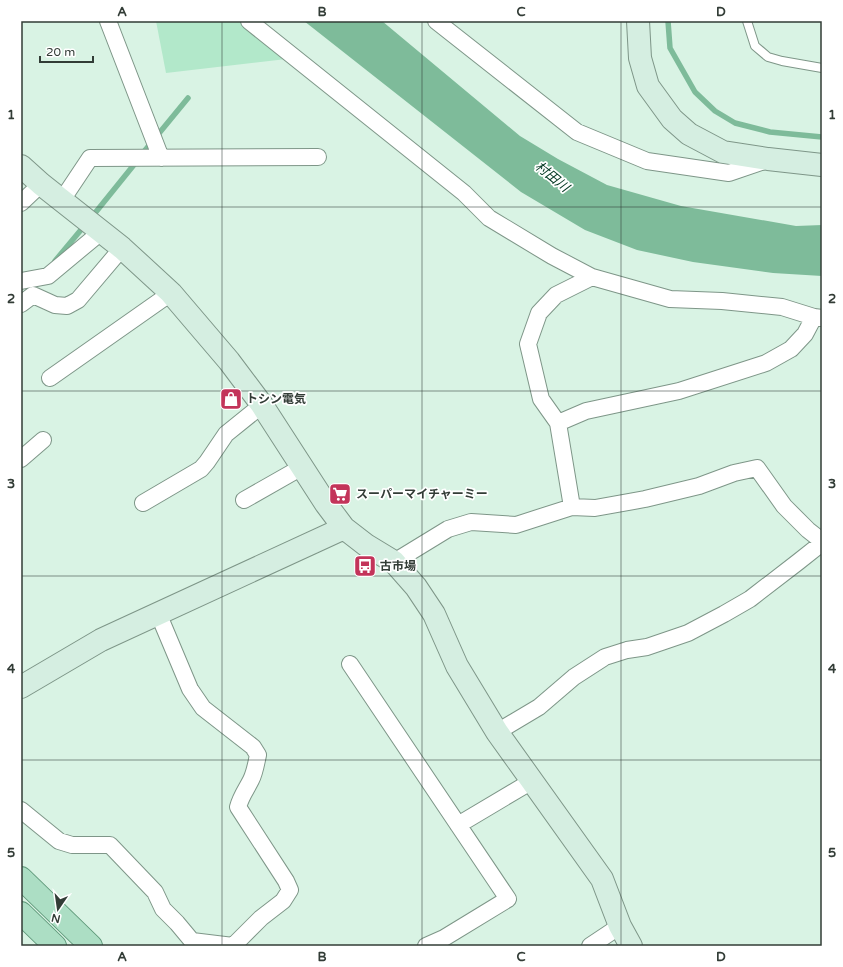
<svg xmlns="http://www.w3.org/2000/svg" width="843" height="967" font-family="'Varela Round','Noto Sans JP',sans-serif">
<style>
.green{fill:#b2e8ca}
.water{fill:#7ebb9a}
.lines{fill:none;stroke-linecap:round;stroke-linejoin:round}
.stream{stroke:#7ebb9a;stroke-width:5.5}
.lane-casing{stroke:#7e9688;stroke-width:10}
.street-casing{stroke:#7e9688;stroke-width:18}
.secondary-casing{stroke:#7e9688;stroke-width:24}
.primary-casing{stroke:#5d9778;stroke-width:24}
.lane{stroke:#fff;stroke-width:8}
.street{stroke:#fff;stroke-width:16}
.secondary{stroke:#d5eee1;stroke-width:22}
.primary{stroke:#acdec4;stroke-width:22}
.grid{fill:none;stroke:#323c36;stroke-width:1;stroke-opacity:0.55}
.labels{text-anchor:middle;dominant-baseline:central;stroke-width:3.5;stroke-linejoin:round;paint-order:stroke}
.poi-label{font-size:12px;font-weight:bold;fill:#323c36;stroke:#fff;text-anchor:start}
.water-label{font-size:13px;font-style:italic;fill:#023721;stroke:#fff}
.neatline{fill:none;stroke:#323c36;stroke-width:1.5}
.grid-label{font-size:13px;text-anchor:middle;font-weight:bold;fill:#323c36}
</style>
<rect width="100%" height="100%" fill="#d9f3e4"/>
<!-- green -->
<path class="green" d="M156 21H250L295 58 166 73Z"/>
<!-- water -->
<path class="water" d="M304 21H382L520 136 558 159 607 185 681 206 796 226 822 225V276L773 273 693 262 637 250 585 230 521 192Z"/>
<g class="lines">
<!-- stream -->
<path class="stream" d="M668 21 670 48 695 92 715 111 735 123 770 132 822 137
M142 154 188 98
M91 218 137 161
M55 261 85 225"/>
<!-- lane casing -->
<g class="lane-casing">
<path id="lane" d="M747 21 755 46 768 57 782 61 822 68"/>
</g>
<!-- street casing -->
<g class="street-casing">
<path id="street" d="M108 21 161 158
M249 21 464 193 489 218 552 256 592 277 670 299 722 301 782 307 814 317 822 318
M436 21 577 132 647 161 729 173 767 160
M62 200 90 158 318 157
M21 203 41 184
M21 281 48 276 101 232
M21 304 33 295 55 305 67 306 78 300 122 248
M50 378 171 293
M558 423 586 411 679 391 766 363 791 349 805 334 814 317
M21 459 43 440
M244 500 302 467
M143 503 201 469 207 462 226 434 262 405
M572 507 558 423 541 399 528 344 539 313 556 295 592 277
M394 562 448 529 471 522 516 525 572 507 595 508 645 499 699 486 734 473 757 468 784 506 808 530 822 541
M158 613 190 689 203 708 253 747 258 755C256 764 255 772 251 780 246 790 241 796 238 807L286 881 290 890 283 901 261 918 233 946
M350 664 508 899 444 938 426 946
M497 732 539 707 574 677 605 657 627 650 647 647 688 633 724 614 750 599 798 562 822 543
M21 810 59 841 72 845H110L155 892 163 909 177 923 192 941 233 946
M458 825 532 781
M590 946 620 926"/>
</g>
<!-- secondary casing -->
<g class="secondary-casing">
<path id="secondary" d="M638 21 640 58 648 86 672 119 689 134 723 152 768 159 822 165
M21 166 41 184 122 248 171 293 229 361 262 405 326 504 344 528 366 545 394 562 416 587 434 614 457 666 497 732 602 879 620 926 631 946
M21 687 101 640 344 528"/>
</g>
<!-- primary casing -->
<g class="primary-casing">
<path id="primary" d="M21 878 91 946
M21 913 55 946"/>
</g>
<!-- lane -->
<use href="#lane" class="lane"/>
<!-- street -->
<use href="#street" class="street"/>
<!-- secondary -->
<use href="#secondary" class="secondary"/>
<!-- primary -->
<use href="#primary" class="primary"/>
</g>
<!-- grid -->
<path class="grid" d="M222 21V946M422 21V946M621 21V946M21 207H822M21 391H822M21 576H822M21 760H822"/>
<!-- icons -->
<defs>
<g id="shop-square" transform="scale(1.15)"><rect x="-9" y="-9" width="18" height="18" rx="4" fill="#c3345a" stroke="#fff"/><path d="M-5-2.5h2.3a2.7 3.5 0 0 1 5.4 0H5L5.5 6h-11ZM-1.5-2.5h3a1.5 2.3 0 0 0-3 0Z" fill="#fff"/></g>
<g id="supermarket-square" transform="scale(1.15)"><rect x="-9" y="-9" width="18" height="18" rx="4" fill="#c3345a" stroke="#fff"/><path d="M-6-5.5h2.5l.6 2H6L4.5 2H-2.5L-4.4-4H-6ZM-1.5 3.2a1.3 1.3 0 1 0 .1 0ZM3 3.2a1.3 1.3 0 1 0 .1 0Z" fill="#fff"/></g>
<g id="bus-square" transform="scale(1.15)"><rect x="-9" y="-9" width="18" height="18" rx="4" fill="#c3345a" stroke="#fff"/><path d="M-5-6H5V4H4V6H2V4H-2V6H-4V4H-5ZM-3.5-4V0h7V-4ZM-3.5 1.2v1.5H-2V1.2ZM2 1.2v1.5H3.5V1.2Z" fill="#fff"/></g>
</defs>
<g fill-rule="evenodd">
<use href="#shop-square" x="231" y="399"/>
<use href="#supermarket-square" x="340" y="494"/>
<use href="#bus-square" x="365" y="566"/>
</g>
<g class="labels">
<!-- poi labels -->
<g class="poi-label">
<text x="246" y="399">トシン電気</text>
<text x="356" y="494">スーパーマイチャーミー</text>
<text x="380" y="566">古市場</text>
</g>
<!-- water labels -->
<g class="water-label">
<text transform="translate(552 177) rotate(39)">村田川</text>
</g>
</g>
<!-- border -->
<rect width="843" height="967" fill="none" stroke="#ffffff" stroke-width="44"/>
<!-- north arrow -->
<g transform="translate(58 909) rotate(193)" stroke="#ffffff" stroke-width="3" paint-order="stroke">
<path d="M0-3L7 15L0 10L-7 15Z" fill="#323c36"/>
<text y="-6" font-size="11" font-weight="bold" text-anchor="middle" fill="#323c36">N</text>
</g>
<!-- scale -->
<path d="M40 56v6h53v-6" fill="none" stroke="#323c36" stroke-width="2"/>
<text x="46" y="56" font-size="12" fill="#323c36" stroke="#ffffff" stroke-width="3" paint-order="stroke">20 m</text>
<rect x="22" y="22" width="799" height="923" class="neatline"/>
<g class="grid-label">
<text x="122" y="16">A</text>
<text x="322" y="16">B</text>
<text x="521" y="16">C</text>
<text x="721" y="16">D</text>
<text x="11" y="119">1</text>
<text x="832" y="119">1</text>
<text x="11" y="303">2</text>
<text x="832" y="303">2</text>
<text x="11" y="488">3</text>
<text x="832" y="488">3</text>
<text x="11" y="673">4</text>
<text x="832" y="673">4</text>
<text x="11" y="857">5</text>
<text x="832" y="857">5</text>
<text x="122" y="961">A</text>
<text x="322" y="961">B</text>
<text x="521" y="961">C</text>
<text x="721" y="961">D</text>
</g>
</svg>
